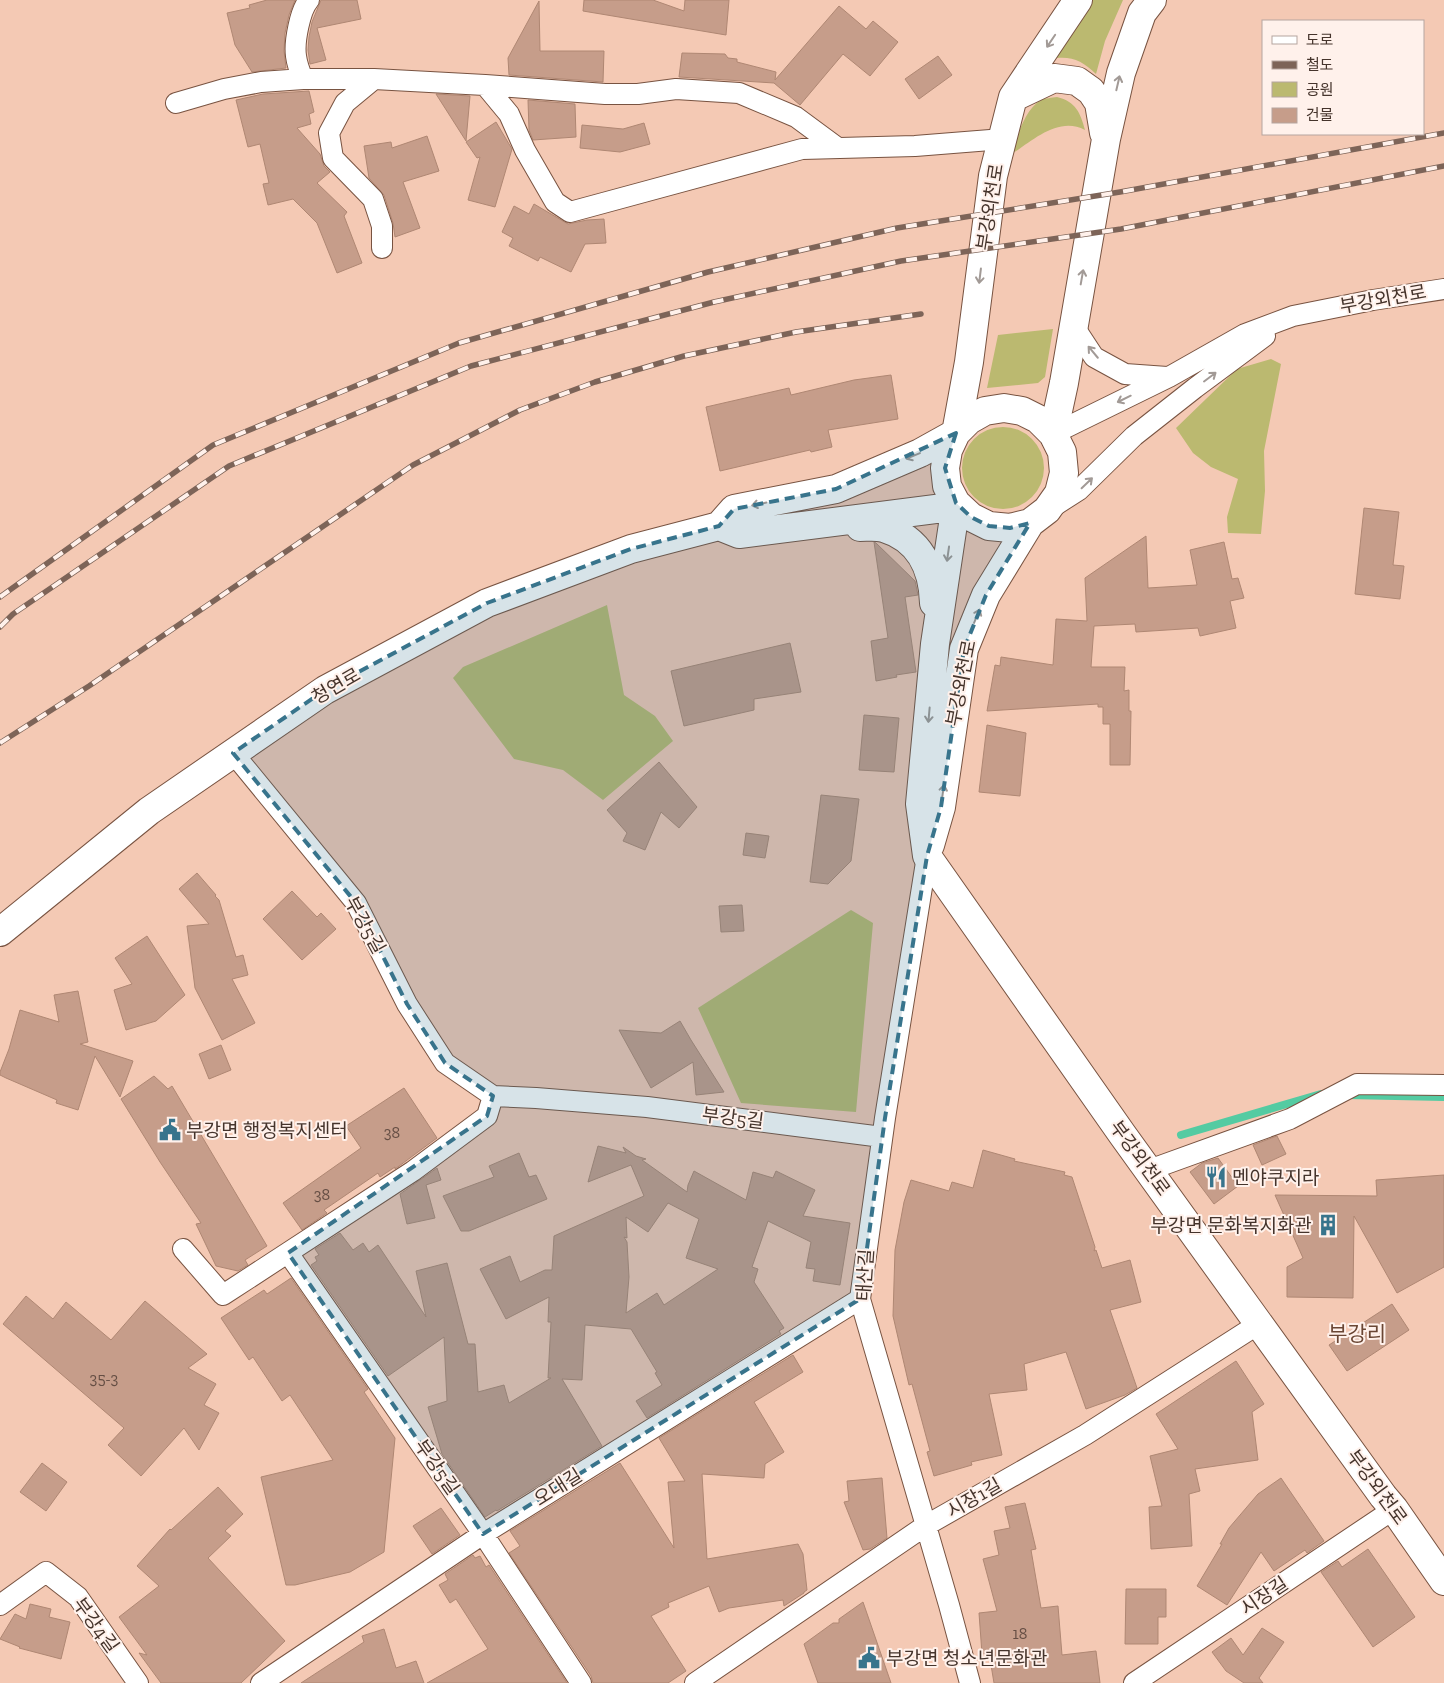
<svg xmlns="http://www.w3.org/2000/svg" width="1444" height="1683" font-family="'Zilla Slab','Noto Sans KR',serif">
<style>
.green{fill:#bbb970}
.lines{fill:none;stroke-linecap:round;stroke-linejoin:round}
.stream{stroke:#54cba2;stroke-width:8}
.building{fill:#c69d8a;stroke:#af8773;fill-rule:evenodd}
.street-casing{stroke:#785341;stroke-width:22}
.secondary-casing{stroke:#785341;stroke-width:30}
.street{stroke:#fff;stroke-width:20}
.secondary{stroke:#fff;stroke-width:28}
.rail-casing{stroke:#7d6458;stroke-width:5.5}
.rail{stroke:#fff1eb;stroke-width:4;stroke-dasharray:11;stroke-linecap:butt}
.oneway{stroke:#a29a96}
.marked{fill:#38748c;fill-opacity:0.2;stroke:#38748c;stroke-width:4;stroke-dasharray:10 6;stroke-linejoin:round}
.labels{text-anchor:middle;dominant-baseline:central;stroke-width:4;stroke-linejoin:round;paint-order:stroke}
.number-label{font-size:16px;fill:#654e44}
.street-label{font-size:19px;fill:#45342c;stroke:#fff1eb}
.poi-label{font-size:19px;fill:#45342c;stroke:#fff1eb;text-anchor:start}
.quarter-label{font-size:21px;fill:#6a4634;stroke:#fff1eb}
</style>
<rect width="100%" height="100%" fill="#f4c9b4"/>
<!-- green -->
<path class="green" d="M1089 0H1123L1105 41 1096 74C1082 60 1070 55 1050 59Z
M1057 97C1076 102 1080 112 1085 130 1059 116 1033 140 1012 154 1016 138 1025 109 1041 100 1045 98 1052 98 1057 97Z
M1053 329 1045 377 1038 383 987 388 998 335Z
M1271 359 1281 364 1264 451 1265 491 1261 534 1228 533 1227 517 1238 479 1211 467 1193 453 1176 428 1237 369Z
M962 468a41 41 0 1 1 82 0a41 41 0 1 1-82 0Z
M607 605 624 695 655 716 673 741 603 800 563 770 514 759 453 678 463 667Z
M851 910 873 923 856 1112 741 1103 698 1008Z"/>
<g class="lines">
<!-- stream -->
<path class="stream" d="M1347 1095 1444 1097
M1181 1135 1321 1094"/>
</g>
<!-- building -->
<path class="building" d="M267 0H295L289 15 285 33 284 51 286 68 252 72 235 45 227 13 250 8 249 5Z
M321 0H357L361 19 317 28 326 60 310 64 308 50 309 37 312 22Z
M584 0H653L684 11 685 0H729L726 35 583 11Z
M539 1 540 51H604L603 82 509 75 508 58Z
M839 6 866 29 873 21 898 42 870 76 843 54 800 105 774 83 679 77 682 53 725 54 728 58 737 59V62L776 72 775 80Z
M938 56 952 75 919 99 905 79Z
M309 91 314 112 309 114 311 124 297 128 320 154 324 166 330 172 317 183 347 212 344 216 362 263 337 273 317 223 293 199 268 205 263 184 269 183 260 144 248 147 236 100 263 94Z
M436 94 470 96 466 141Z
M528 100 575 104 576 137 533 140 529 130Z
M496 122 512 149 495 207 468 200 480 157 477 158 466 142Z
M644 123 650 144 620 152 580 148 582 125 623 129Z
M427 136 439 171 403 182 420 228 395 237 393 223 384 195 369 178 364 146 391 142 392 148Z
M534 204 568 224 587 220 604 219 606 243 585 244 571 272 540 257 538 261 509 246 513 238 502 232 514 206 529 214Z
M891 375 898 419 828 430 832 447 811 452 810 450 720 471 706 407 789 388 791 395 854 380Z
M1364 508 1399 512 1393 565 1404 566 1400 599 1355 594Z
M1146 536 1148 588 1197 585 1190 550 1224 542 1232 579 1238 578 1244 598 1230 601 1236 628 1200 636 1198 628 1136 632 1135 624 1094 626 1091 667H1125L1124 691 1129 690V711H1131L1130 765H1110V724H1103V707H1098V704L987 711 995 665 1000 666 1001 657 1053 665 1056 619 1087 621 1085 578Z
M874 542 876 543 915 581 918 595 905 597 916 672 896 675 897 677 876 681 871 641 888 638Z
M790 643 801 692 754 699V710L684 726 671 671Z
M864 715 899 718 894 772 859 770Z
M987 725 1026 733 1020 796 979 792Z
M659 762 697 807 679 828 661 812 645 850 623 841 627 833 607 810Z
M821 795 859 799 851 861 828 884 810 882Z
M746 833 769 836 765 858 743 855Z
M197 873 216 895 215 896 219 900 236 957 243 955 248 975 232 979 255 1023 222 1040 195 988 187 926 209 924 179 889Z
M292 891 317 917 321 913 336 929 302 960 263 919Z
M742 905 744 931 721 932 719 906Z
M147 936 185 995 156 1021 126 1030 114 990 132 984 115 958Z
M78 991 88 1042 80 1044 133 1061 120 1097 95 1056 78 1110 56 1103 57 1100 6 1078 0 1075V1072L9 1049 20 1010 59 1022 54 995Z
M680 1021 691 1040 724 1092 696 1095 693 1062 651 1088 619 1030 661 1033Z
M221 1045 231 1070 209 1079 199 1054Z
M154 1076 168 1089 172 1086 267 1246 245 1260 248 1265 238 1271 216 1266 196 1224 201 1223 160 1162 121 1099Z
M404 1088 437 1138 395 1169V1167L380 1177 378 1173 324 1210 327 1213 302 1230 283 1203 361 1148 346 1126Z
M1277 1136 1286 1154 1262 1165 1253 1145Z
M598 1146 626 1153 623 1147 636 1156 646 1159 642 1160 687 1192 688 1185 694 1171 746 1200 753 1172 773 1178 776 1171 815 1190 803 1216 850 1223 840 1285 813 1281 815 1269 806 1268 811 1242 768 1221 752 1267 758 1269 754 1282 784 1328 779 1331 781 1334 647 1418 636 1401 662 1385 655 1373 657 1372 631 1329 585 1325 582 1380 562 1379 602 1446 497 1511 496 1510 485 1517 442 1454 428 1407 447 1401 444 1337 388 1376 311 1265 317 1261 315 1257 319 1255 315 1249 340 1233 353 1250 363 1243 369 1252 378 1245 426 1317 416 1271 447 1263 468 1344H475L478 1392 504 1385 509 1403 551 1378H548L551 1322H548L549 1297 506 1319 480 1269 510 1256 520 1282 545 1270H552L554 1236 644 1196 631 1165 588 1182ZM668 1203 699 1219 686 1258 718 1269 664 1305 657 1293 626 1313 629 1277 627 1242 624 1237 627 1238 626 1217 648 1232Z
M983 1150 1015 1159 1014 1161 1065 1172 1064 1175 1072 1177 1095 1247 1094 1251 1096 1250 1102 1268 1130 1260 1141 1302 1110 1310 1137 1388 1125 1395 1086 1409 1066 1352 1024 1364 1027 1390 989 1394 1002 1455 971 1462 972 1465 934 1476 927 1452 930 1451 912 1384 909 1385 893 1316 895 1250 904 1202 911 1180 949 1191 952 1182 973 1188Z
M519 1153 529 1177 536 1175 547 1199 469 1231H461L443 1196 494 1177 489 1166Z
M1218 1158 1238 1186 1214 1204 1190 1172 1202 1163Z
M437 1168 441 1180 426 1185 435 1218 407 1224 400 1194Z
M1444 1175V1267L1397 1293 1354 1216 1353 1298 1287 1297V1267L1303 1258 1275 1195 1377 1196 1376 1180Z
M291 1278 368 1389 364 1392 395 1438 384 1552 350 1572 295 1585H286L261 1477 333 1460 290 1395 282 1401 253 1357 249 1360 221 1318 264 1290 267 1294Z
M26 1296 53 1319 66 1302 111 1340 145 1301 207 1354 188 1368 216 1384 204 1405 219 1413 199 1450 184 1428 141 1476 108 1445 124 1428 3 1324Z
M1392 1304 1409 1330 1347 1371 1329 1345Z
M793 1355 803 1372 754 1402 784 1452 765 1464 764 1478 702 1474 707 1559 798 1544 803 1554 807 1590 804 1592V1593L784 1606 783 1600 729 1608 719 1612 709 1586 668 1603 669 1607 651 1616 686 1671 668 1683H593L591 1676 509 1553 520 1546 510 1531 620 1463 674 1548 668 1482 685 1481 659 1438Z
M1236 1361 1264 1404 1252 1412 1258 1460 1195 1469 1200 1491 1189 1494 1192 1546 1151 1549 1149 1507 1162 1506 1150 1456 1178 1449 1156 1414Z
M42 1463 67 1482 46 1511 20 1492Z
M882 1478 887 1538 870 1549 863 1550 844 1502 849 1501 847 1481Z
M1281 1478 1324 1541 1307 1553 1305 1550 1274 1571 1261 1552 1227 1605 1197 1586 1222 1544H1220L1229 1528 1258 1494Z
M218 1487 243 1514 225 1531 231 1536 208 1558 285 1641 241 1683H161L139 1653 147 1655 119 1617 159 1586 137 1566 170 1529 171 1530Z
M1025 1503 1036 1549 1031 1550 1041 1608 1058 1606 1062 1655 1096 1651 1100 1683H994L989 1653 982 1654 979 1613 997 1611 983 1559 999 1555 994 1531 1010 1528 1005 1507Z
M441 1508 460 1535 432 1554 413 1526Z
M1368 1549 1415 1617 1373 1647 1321 1572 1338 1561 1342 1567Z
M473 1555 475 1558 480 1556 486 1567 489 1565 567 1683H427L488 1649 456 1599 450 1603 439 1585 448 1580 445 1574Z
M1126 1589H1166V1617H1158V1644H1125Z
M863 1602 891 1683H818L804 1644 833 1623H839V1619Z
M30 1604 51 1609 49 1617 70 1622 61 1659 19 1648 20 1647 0 1639 15 1614 26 1619Z
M1262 1628 1284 1642 1259 1678 1263 1683H1244L1226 1671 1212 1652 1231 1638 1243 1655Z
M384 1629 396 1668 416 1661 424 1683H301L364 1642 362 1636Z"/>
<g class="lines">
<!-- street casing -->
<g class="street-casing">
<path id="street" d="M309 0C300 10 294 42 296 56 297 64 300 72 303 79H374
M176 103 224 89 261 82 303 79
M838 148 796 117 739 93 676 89 638 94H605L485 85 509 114 525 150 555 202 570 212 802 149 915 146 1003 139
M382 248V226L373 199 333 158 329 133 345 103 374 79 485 85
M1073 325 1094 357 1125 374 1167 377
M1053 434 1169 377 1245 334 1293 316 1373 300 1444 289
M1051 508 1079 490 1134 436 1195 388 1265 336
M233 753 356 903 407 1004 445 1063 493 1096 536 1098 647 1107 882 1137
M927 856 885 1118 860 1299 949 1605 970 1683
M1149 1170 1290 1119 1357 1084 1444 1085
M183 1249 223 1295 413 1171 487 1116 493 1096
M288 1253 483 1534 581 1683
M0 1605 46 1572 78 1597 138 1683
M261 1683 483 1534 860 1299
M695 1683 925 1526 1085 1435 1260 1323
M1134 1683 1394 1509"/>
</g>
<!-- secondary casing -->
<g class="secondary-casing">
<path id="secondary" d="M1014 97 1054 78 1077 81 1091 91 1099 103 1104 133
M1053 434 1064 383 1106 139 1121 73 1142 13 1152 0
M959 506 953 524 935 644 920 804 927 856 1122 1134 1383 1496 1394 1509 1444 1581
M719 526 734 509 836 489 920 453 956 433 969 420 985 411 1004 408 1022 411 1038 419 1053 434 1062 452 1064 473 1059 493 1047 510 1030 523 1010 528 989 526 971 517 956 503 947 486 945 468 948 450 956 433 969 362 993 176 1013 97 1078 0
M719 526 739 534 959 506
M860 527C868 527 877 526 884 528 920 539 933 568 934 603
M930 845 941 807 964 649 986 595 1030 523
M0 932 149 811 325 690 487 603 631 549 719 526"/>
</g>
<!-- street -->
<use href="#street" class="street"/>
<!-- secondary -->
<use href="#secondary" class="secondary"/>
<!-- rail casing -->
<g class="rail-casing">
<path id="rail" d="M0 597 213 445 459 343 708 272 897 228 1120 192 1444 133
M0 627 13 614 229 466 471 366 714 302 901 261 1121 229 1444 166
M0 743 89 686 413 465 520 410 595 382 684 356 796 332 921 314"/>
</g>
<!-- rail -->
<use href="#rail" class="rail"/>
</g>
<!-- one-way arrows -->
<defs><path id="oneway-shaft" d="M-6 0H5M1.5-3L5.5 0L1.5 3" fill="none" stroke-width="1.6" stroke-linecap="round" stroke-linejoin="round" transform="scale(1.25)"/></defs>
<g class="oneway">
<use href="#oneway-shaft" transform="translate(1051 41) rotate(124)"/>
<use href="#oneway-shaft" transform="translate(1118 83) rotate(-77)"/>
<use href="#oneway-shaft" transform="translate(980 276) rotate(97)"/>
<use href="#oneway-shaft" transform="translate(1082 277) rotate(-80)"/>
<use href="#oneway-shaft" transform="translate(1093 352) rotate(-130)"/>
<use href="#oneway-shaft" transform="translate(1210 377) rotate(-37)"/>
<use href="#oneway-shaft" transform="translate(1124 399) rotate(154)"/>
<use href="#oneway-shaft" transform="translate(913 456) rotate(157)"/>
<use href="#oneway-shaft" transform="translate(1087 483) rotate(-44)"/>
<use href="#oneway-shaft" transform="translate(759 504) rotate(169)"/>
<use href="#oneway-shaft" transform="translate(948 554) rotate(98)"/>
<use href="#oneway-shaft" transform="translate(977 616) rotate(-67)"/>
<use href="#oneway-shaft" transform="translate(929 715) rotate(95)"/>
<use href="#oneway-shaft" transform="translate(943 792) rotate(-82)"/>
</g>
<!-- marked area -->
<path class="marked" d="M956 433 945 468 956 503 971 517 989 526 1010 528 1030 523 986 595 964 649 941 807 927 856 885 1118 860 1299 483 1534 288 1253 487 1116 493 1096 445 1063 407 1004 356 903 233 753 325 690 487 603 631 549 719 526 734 509 836 489Z"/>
<!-- icons -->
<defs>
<g id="civic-bare" transform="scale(1.725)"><path d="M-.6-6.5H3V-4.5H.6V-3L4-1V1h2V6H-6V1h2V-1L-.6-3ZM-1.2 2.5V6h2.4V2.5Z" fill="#38748c" stroke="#fff1eb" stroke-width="2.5" paint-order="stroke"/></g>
<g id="restaurant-bare" transform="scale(1.725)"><path d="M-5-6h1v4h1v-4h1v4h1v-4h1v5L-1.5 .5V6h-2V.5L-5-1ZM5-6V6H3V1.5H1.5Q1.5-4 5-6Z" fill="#38748c" stroke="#fff1eb" stroke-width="2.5" paint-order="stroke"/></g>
<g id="building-bare" transform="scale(1.725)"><path d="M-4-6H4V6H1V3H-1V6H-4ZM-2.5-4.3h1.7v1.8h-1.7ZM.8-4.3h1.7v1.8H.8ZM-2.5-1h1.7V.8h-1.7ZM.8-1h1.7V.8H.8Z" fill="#38748c" stroke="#fff1eb" stroke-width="2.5" paint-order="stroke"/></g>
</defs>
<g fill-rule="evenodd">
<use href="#civic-bare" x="170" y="1130"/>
<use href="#restaurant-bare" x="1216" y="1177"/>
<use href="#building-bare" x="1328" y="1225"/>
<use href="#civic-bare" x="869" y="1658"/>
</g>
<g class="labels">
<!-- number labels -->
<g class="number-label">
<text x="392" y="1132">38</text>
<text x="322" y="1194">38</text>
<text x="104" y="1378">35-3</text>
<text x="1020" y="1633">18</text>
</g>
<!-- street labels -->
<g class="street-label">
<text transform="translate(990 207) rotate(-81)">부강외천로</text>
<text transform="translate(1383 299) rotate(-10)">부강외천로</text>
<text transform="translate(961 683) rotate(-79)">부강외천로</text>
<text transform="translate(336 686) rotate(-30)">청연로</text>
<text transform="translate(365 925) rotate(61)">부강5길</text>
<text transform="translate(733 1118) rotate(7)">부강5길</text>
<text transform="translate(1140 1158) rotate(54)">부강외천로</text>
<text transform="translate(865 1275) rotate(-86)">태산길</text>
<text transform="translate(437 1467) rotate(55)">부강5길</text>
<text transform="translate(558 1487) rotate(-32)">오대길</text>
<text transform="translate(1377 1487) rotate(54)">부강외천로</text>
<text transform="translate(974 1498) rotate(-30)">시장1길</text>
<text transform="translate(1264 1596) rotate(-34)">시장길</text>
<text transform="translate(96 1625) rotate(54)">부강4길</text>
</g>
<!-- poi labels -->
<g class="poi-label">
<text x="186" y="1130">부강면 행정복지센터</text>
<text x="1232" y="1177">멘야쿠지라</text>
<text x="1312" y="1225" text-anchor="end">부강면 문화복지화관</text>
<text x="886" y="1658">부강면 청소년문화관</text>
</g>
<!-- quarter labels -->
<g class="quarter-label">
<text x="1357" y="1333">부강리</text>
</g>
</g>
<!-- legend -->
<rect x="1262" y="20" width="162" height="115" fill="#fff1eb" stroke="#b5a59f"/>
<rect x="1272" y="36" width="25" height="8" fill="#ffffff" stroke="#b5a59f"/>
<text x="1306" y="45" font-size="15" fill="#45342c">도로</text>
<rect x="1272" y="61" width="25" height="8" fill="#7d6458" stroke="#b5a59f"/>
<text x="1306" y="70" font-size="15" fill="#45342c">철도</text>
<rect x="1272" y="82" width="25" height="15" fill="#bbb970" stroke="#b5a59f"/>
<text x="1306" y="95" font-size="15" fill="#45342c">공원</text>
<rect x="1272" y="108" width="25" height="15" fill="#c69d8a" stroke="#b5a59f"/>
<text x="1306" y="120" font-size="15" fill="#45342c">건물</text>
</svg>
